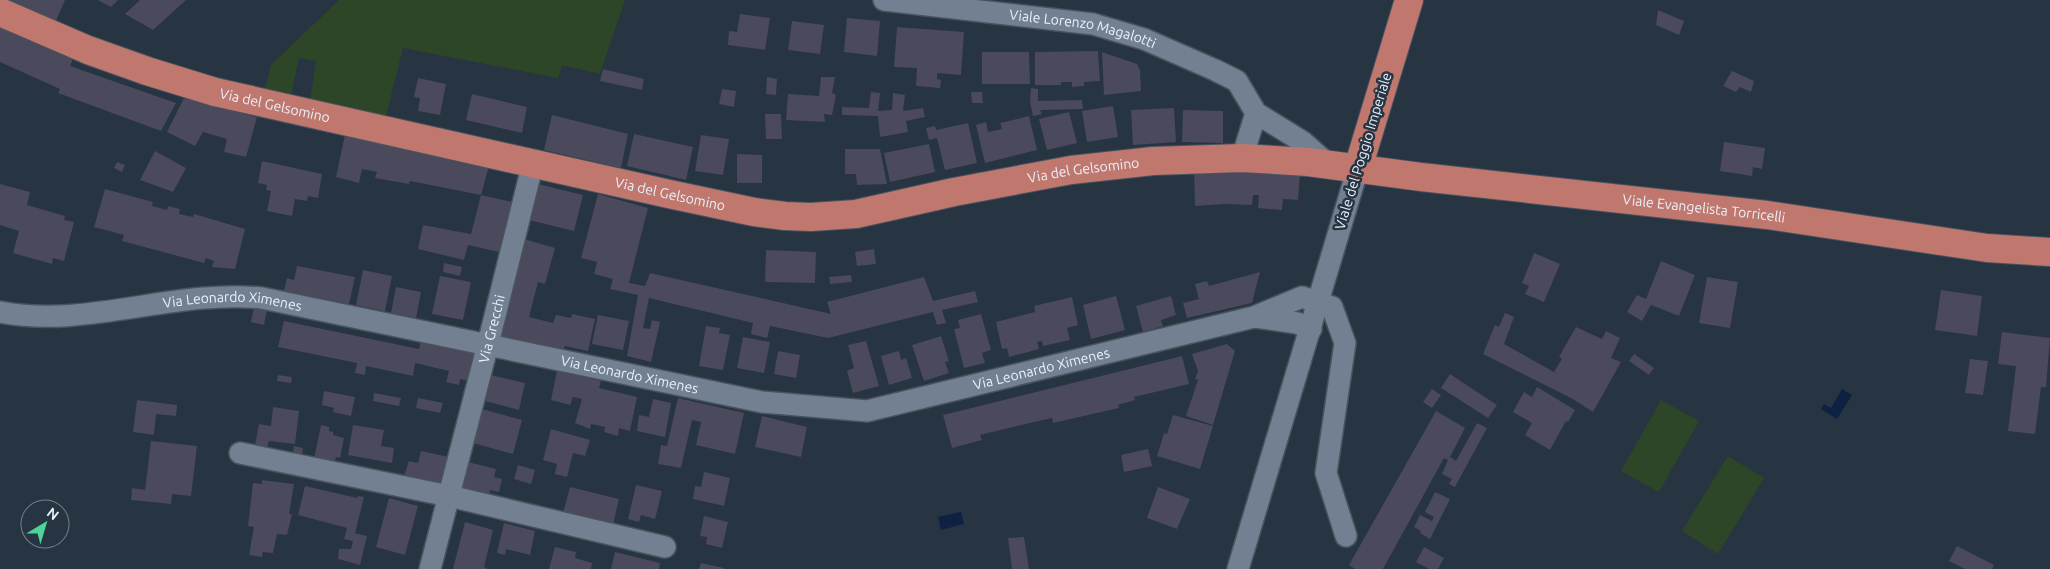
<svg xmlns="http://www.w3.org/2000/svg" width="2050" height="569" font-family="Ubuntu,sans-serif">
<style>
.green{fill:#2e4628}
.water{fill:#0f2142}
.building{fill:#4b495c}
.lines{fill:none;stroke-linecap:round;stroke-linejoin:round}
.minor-casing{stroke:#48535f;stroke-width:24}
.major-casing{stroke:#48535f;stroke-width:30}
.minor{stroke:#728091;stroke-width:21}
.major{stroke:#bf776e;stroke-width:28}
.labels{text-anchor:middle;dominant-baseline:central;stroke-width:5;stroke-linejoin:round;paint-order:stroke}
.street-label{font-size:14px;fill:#e9f1fb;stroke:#273442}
</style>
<rect width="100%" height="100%" fill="#273442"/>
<!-- green -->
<path class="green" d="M339 0H625L600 74 562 65 558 78 403 48 386 116 310 101 316 61 299 58 291 96 265 89 271 65Z
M1661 400 1699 421 1659 492 1621 471Z
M1728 456 1764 478 1718 554 1682 531Z"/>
<!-- water -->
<path class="water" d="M1842 389 1852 395 1837 419 1821 409 1824 404 1831 408Z
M961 512 964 524 941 530 938 517Z"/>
<!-- building -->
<path class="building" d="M4 0H65L55 23Z
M98 0H118L111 7Z
M140 0H186L153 30 125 14Z
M1658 10 1684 21 1679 35 1656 25Z
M740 14 770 18 765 50 728 45 729 31 737 32Z
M847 18 880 21 877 56 844 52Z
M792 21 824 25 820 54 788 50Z
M0 27 73 59 70 66 176 103 161 131 58 93 60 89 0 62Z
M897 27 964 32 961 75 937 73V79L941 80 940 88 916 86 917 68 894 67Z
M1098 51 1100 81 1084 82V86L1072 87V82H1061V85H1035V52Z
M982 52H1029L1030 84H982Z
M1102 52 1137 64 1140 70 1141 91 1104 95Z
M603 69 644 79 642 90 600 81Z
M1732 71 1754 81 1751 92 1740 87 1736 92 1723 86Z
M767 77 777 79 776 95 766 94Z
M821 77H835L832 93 836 95 832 115 824 114 825 122 786 120 788 94 819 96Z
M418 78 446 84 440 115 418 111 420 98 414 97Z
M1031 88 1038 89V101L1082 100 1083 109 1040 110 1042 114 1033 116 1030 102Z
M722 89 736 91 734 107 719 104Z
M871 92 880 93 878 111 892 110 893 93 905 95 903 111 923 108 925 117 906 121 908 132 880 137 878 116 842 115V107L869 108Z
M971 92H982L983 103H972Z
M472 94 527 107 522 133 466 120Z
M184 98 257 117 246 157 224 152 227 139 203 132 195 146 167 132Z
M1113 106 1118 137 1087 142 1082 111Z
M1174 108 1176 142 1133 145 1131 110Z
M1183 110 1223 111V143L1182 142Z
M1069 112 1077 143 1047 150 1039 119Z
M765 114H781L782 139H766Z
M552 115 628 134 621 168 544 150Z
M1029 116 1037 150 985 163 976 125 986 122 988 132 1002 129 1000 123Z
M968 123 977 163 945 170 937 138 929 140 926 128 935 126 936 130Z
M634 134 693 147 686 180 627 166Z
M345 135 489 166 481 195 410 181 409 184 375 178 377 172 362 169 359 183 336 177Z
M701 135 729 139 723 175 695 171Z
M1724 142 1765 148 1762 169 1753 167 1752 176 1720 171Z
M929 144 935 172 890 182 884 153Z
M845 149H880L887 184 857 185 856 174H845Z
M155 151 186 168 173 192 140 180Z
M737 154 762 155V183H737Z
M262 161 322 174 318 198 308 196 307 201 295 199 292 216 267 211 271 191 266 190 267 185 258 183Z
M117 162 125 165 122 172 114 168Z
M1194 170 1300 173 1298 200 1283 199 1282 210 1258 208 1259 195H1253L1252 205 1225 204 1195 206Z
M0 184 30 192 27 205 65 216 64 220 74 222 64 261 53 258 52 264 13 253 19 231 0 225Z
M538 184 583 195 574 231 529 220Z
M105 189 153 202 152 206 167 210 168 206 180 209 179 214 193 217 194 214 245 229 235 269 212 267 214 261 206 258 204 263 122 241 124 235 94 227Z
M598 194 648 208 629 283 645 286 650 273 831 314 827 302 924 277 933 301 975 291 978 302 942 310 946 323 937 325 933 312 828 338 770 326 767 338 751 334 753 323 649 298 643 328 650 329 652 320 660 322 651 362 627 356 638 295 610 289 613 279 594 274 597 262 581 258Z
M481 195 512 202 499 252 468 245 464 260 418 249 423 225 471 234Z
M524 239 555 248 545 284 538 282 529 317 553 323 556 315 571 318 572 314 595 319 588 351 565 346 562 355 499 340Z
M874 249 876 264 857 266 855 252Z
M766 250 816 252 815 283 765 282Z
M1534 253 1560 264 1544 302 1525 294 1529 286 1522 283Z
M1661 261 1695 275 1679 316 1651 305 1642 321 1627 312 1637 295 1646 299Z
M444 263 462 267 460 276 443 272Z
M297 266 355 277 349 304 284 291 287 278 294 280Z
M363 270 392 276 385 311 356 305Z
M1260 272 1252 303 1187 318 1183 303 1199 299 1195 284 1207 281 1209 286Z
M851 275 852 282 830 284 829 277Z
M440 276 471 282 463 320 432 314Z
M1707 277 1738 282 1730 328 1699 323Z
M396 287 421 292 416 318 391 313Z
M1941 290 1982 296 1977 336 1935 330Z
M1116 296 1125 330 1091 339 1083 305Z
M1171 296 1176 315 1161 320 1163 326 1143 332 1136 306Z
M1072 297 1078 325 1067 328 1070 340 1043 346 1042 341 1037 342 1039 349 1009 357 1007 348 1002 349 996 322 1035 312 1034 306Z
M254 307 267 310 264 325 251 322Z
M1505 313 1514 317 1504 344 1554 372 1562 359 1559 357 1576 327 1602 339 1606 331 1620 338 1611 358 1621 362 1593 412 1571 398 1483 354 1495 325 1499 327Z
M981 314 991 350 982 353 985 363 964 368 954 329 960 328 958 320Z
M598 315 629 321 623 350 592 344Z
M284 321 419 349 422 335 475 347 468 381 460 379 459 385 446 382 449 371 415 363 413 376 366 366 365 375 355 373 357 363 278 347Z
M706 326 720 328 719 333 730 335 723 370 699 366Z
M2002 332 2050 338 2046 387H2041L2035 434 2008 431 2016 366 1998 364Z
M941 336 949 361 945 362 949 373 924 381 912 345Z
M743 337 770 342 764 373 737 368Z
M866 341 879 386 853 393 847 371 854 368 848 345Z
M1227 344 1235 351 1213 425 1186 416 1198 380 1195 379 1198 371 1192 354Z
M778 351 800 355 796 378 774 374Z
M899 351 901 360 906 358 912 378 889 385 881 356Z
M1634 354 1654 368 1649 375 1629 361Z
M1182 356 1189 384 1134 397 1135 400 1118 405 1119 408 1053 423 1052 418 1034 422 980 435 982 440 952 448 943 415Z
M1970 359 1988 361 1983 395 1965 393Z
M557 371 601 381 599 388 637 397 630 431 619 428 618 436 604 432 605 427 591 424 590 429 575 423 582 399 573 397 570 405 551 400Z
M1450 374 1497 405 1488 418 1441 388Z
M278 375 292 377 291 383 277 381Z
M491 375 525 383 519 410 485 401Z
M1537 387 1575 410 1568 422 1566 421 1550 450 1525 435 1532 423 1513 412 1524 392 1532 397Z
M1432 389 1441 395 1432 408 1423 402Z
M324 391 355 397 351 416 333 412 334 408 322 405Z
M374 393 401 398 399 406 373 401Z
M418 398 443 403 440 413 416 408Z
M678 398 744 413 735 454 696 445 701 422 692 420 681 468 658 464 661 445 667 446Z
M653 399 671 403 665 437 637 431 639 415 649 417Z
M137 400 177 405 176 416 156 414 154 435 133 432Z
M273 407 299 411 295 444 269 441 267 448 255 445 259 424 271 426Z
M482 409 522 420 513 454 473 443Z
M1436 411 1465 428 1450 457 1456 461 1477 423 1487 428 1455 487 1449 484 1452 479 1442 474 1448 460 1444 458 1383 569H1355L1349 565Z
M1173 415 1213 426 1200 469 1157 456 1164 433 1167 434Z
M762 416 807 427 801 457 755 447Z
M321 425 329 427V431L333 432V435L344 438 340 458 336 457 334 464 314 459Z
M353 425 384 430 381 446 394 448 392 463 348 455Z
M551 429 590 440 585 456 573 453 567 477 555 474 557 464 543 460Z
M151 441 197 446 191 496 172 494 171 504 131 500 132 488 145 490Z
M294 446 303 448 302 455 293 453Z
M1148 449 1152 466 1124 472 1121 455Z
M421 451 449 457 440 485 404 476 409 461 418 463Z
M468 462 496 469 494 477 502 479 499 492 490 490 489 495 462 489Z
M518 465 535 470 531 484 514 479Z
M704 472 730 478 724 506 693 499 695 486 701 487Z
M262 480 294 484 289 514H292L287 535 277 534 273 553 263 552 262 557 249 555 254 527 248 526 253 483 262 484Z
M636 485 662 491 655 519 641 515 639 522 628 519Z
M305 486 357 498 358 496 364 497 355 533 367 536 360 565 338 559 339 549H351L353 541 344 539 347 528 298 515Z
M570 487 619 499 613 525 563 513Z
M1158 487 1190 499 1177 529 1147 518Z
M1435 492 1450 499 1430 539 1420 533 1421 531 1414 527 1420 515 1432 521 1434 517 1425 512Z
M389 498 418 506 405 555 376 547Z
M704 516 728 522 722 548 706 544 707 537 700 536Z
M465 522 493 530 484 567 488 569H453Z
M504 523 535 531 530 555 506 549 505 555 497 553Z
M1024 537 1029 569H1012L1008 538Z
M1957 546 1994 565 1992 569H1965L1949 561Z
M555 547 576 552 575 558 592 563 591 569H549Z
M1424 547 1444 558 1438 569H1429L1416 562Z
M615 552 660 563 659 569H611Z
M701 563 724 568V569H699Z"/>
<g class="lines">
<!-- minor casing -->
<g class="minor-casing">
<g id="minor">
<path id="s1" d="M884 0 1093 24 1144 39 1215 70 1237 81 1256 113 1303 142 1329 165"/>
<path d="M1242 158 1256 113"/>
<path id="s2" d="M0 312C87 329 174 289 262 298L762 402 867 411 1254 317 1302 297 1332 307 1345 343 1326 473 1346 536"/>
<path d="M1255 317 1297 323 1311 329"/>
<path d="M240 453 449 496 665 547"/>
<path id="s3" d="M430 569 488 344 533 163"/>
<path d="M1238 569 1358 168"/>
</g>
</g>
<!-- major casing -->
<g class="major-casing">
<g id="major">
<path id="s4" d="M0 12 88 50 147 71 215 92 669 194 754 212 785 216 811 217 856 214 954 192 1071 170 1153 161 1242 158 1308 162 1421 177 1767 215 1987 248 2050 252"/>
<path d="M1358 168 1409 0"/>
</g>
</g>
<!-- minor -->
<use href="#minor" class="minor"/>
<!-- major -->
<use href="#major" class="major"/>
</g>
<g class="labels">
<!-- street labels -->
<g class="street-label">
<text stroke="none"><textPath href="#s1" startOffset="201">Viale Lorenzo Magalotti</textPath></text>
<text stroke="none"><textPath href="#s4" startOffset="291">Via del Gelsomino</textPath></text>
<text transform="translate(1363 151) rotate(-73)">Viale del Poggio Imperiale</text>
<text stroke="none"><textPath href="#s4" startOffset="1116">Via del Gelsomino</textPath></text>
<text stroke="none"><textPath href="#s4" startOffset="696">Via del Gelsomino</textPath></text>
<text stroke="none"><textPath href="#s4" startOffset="1740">Viale Evangelista Torricelli</textPath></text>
<text stroke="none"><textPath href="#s2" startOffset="234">Via Leonardo Ximenes</textPath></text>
<text stroke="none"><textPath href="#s3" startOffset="248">Via Grecchi</textPath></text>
<text stroke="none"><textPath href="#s2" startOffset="1059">Via Leonardo Ximenes</textPath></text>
<text stroke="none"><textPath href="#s2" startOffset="639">Via Leonardo Ximenes</textPath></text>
</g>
</g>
<!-- north arrow -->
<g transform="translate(45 524) rotate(38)"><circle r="24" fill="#273442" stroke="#75808c"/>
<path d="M0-4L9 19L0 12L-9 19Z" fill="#4ed399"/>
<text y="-8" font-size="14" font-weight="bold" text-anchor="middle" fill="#e9f1fb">N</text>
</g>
</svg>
